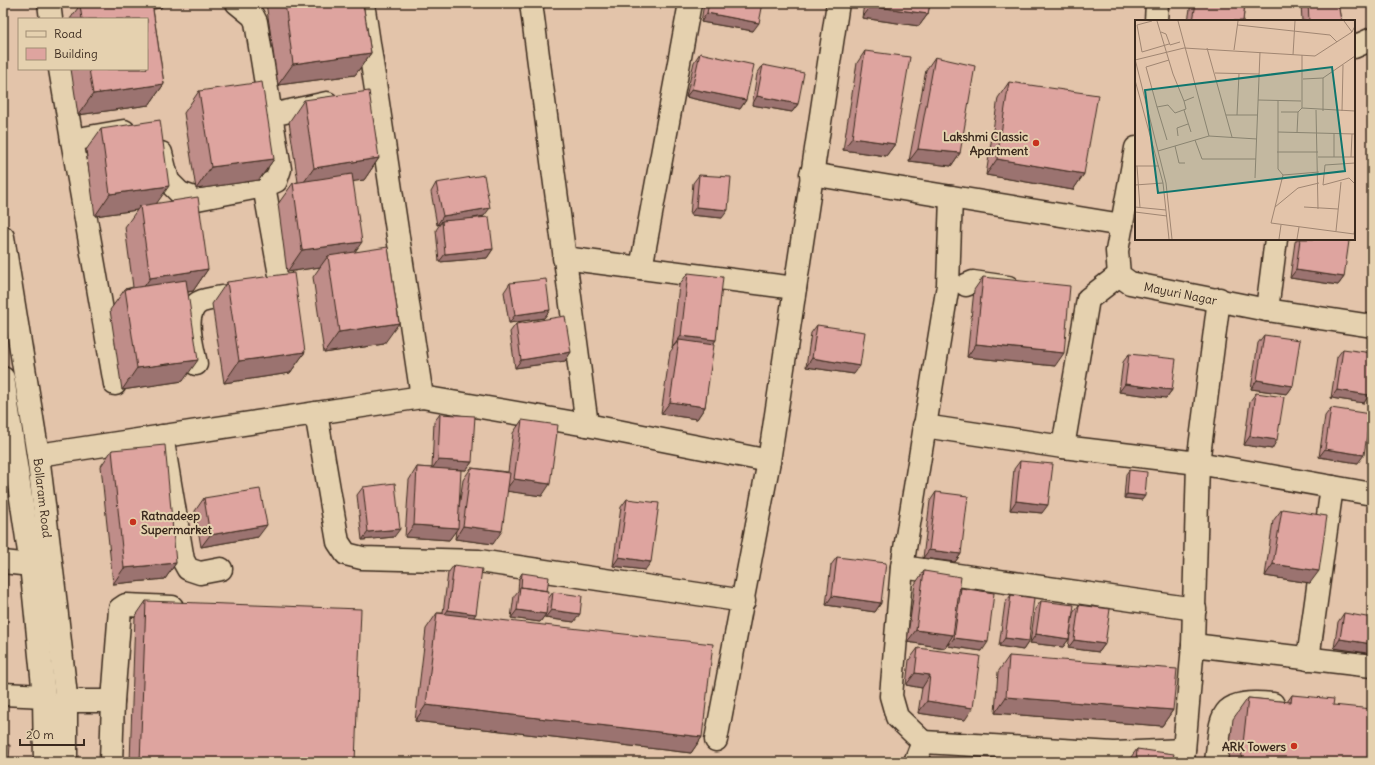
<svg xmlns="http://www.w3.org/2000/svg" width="1375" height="765" font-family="Delius,sans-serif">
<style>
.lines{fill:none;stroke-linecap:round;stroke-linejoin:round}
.minor-casing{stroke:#3b2a1e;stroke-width:25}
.major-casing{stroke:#3b2a1e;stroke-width:25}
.minor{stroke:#e5d1af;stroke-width:22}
.major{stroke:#e5d1af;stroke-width:22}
.wall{fill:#bf8d89;stroke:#3b2a1e}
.shaded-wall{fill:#9b736f;stroke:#3b2a1e}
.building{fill:#dea49f;stroke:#3b2a1e}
.poi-dot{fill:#c8321e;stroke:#e5d1af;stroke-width:1.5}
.labels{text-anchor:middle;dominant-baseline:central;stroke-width:4;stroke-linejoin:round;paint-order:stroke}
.poi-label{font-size:12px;font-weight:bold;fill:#3b2a1e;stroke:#e5d1af;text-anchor:end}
.street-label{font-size:12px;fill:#3b2a1e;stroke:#e5d1af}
.inset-road{fill:none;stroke:#a08672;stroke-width:1}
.view{fill:#0f766e;fill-opacity:0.15;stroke:#0f766e;stroke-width:2}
.inset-edge{fill:none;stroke:#3b2a1e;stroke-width:2}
</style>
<rect width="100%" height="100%" fill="#e3c4aa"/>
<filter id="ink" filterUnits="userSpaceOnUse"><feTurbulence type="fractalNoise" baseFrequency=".025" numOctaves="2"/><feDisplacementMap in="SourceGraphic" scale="8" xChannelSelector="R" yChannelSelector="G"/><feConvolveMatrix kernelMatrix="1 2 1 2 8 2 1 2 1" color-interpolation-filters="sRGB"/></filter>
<g filter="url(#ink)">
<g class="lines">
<!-- minor casing -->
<g class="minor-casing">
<g id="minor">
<path d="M49 3 51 19"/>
<path d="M237 3 253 16 256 22 271 115"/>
<path d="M363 3 422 397"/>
<path d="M531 3 587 425"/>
<path d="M1156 21 1157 3"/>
<path d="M1354 47 1372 39"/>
<path d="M60 69 72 140 124 131"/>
<path d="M72 140 115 384"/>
<path id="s1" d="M1136 148 1117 251 1119 275 1130 283 1267 310 1372 326"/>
<path d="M161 153 168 181 180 193 197 199 264 186 276 181 280 169 271 115 327 103"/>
<path d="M811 174 1122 225"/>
<path d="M264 186 285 303"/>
<path d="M564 258 795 288"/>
<path d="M641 268 690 3"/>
<path d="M966 285 973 282 1008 287"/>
<path d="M1267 310 1276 239"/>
<path d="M196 364C193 347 180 309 202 301 215 297 232 296 245 294"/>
<path d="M316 413 338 542 346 554 362 558 479 561 744 601"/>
<path d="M924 426 1063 447 1198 463 1372 494"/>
<path d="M162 436 183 560 188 569 200 573 221 569"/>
<path d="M1063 447 1088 299 1119 275"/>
<path d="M38 455 422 397 587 425 769 461"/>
<path d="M3 562 31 565"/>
<path d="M902 567 1195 609"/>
<path d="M1193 645 1372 666"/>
<path d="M1308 659 1332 487"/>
<path d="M3 694 44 696"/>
<path d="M66 701H113"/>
<path d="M716 740 769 461 838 3"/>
<path d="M923 742 1114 753 1184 750"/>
<path d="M111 762 113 701 120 609 126 605 172 607"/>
<path d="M915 762 923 742 897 717 891 696 902 567 948 285 951 197"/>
<path d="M1183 762 1193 645 1198 463 1219 299"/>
<path d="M1216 762C1222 714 1217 699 1273 704"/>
</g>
</g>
<!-- major casing -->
<g class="major-casing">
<g id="major">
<path id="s2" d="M3 237 38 455 53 579 66 696V762"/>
<path d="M3 378 31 565 44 696 45 762"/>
</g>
</g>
<!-- minor -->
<use href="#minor" class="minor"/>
<!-- major -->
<use href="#major" class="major"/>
</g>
<!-- wall -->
<path class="wall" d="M89 3H164L161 8 153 9 164 84 149 105 78 115 71 69H147V19H70L80 5Z
M266 3H363L371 53 355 75 278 85Z
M704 3H763L753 31 701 22Z
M864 3H930L928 14 919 26 862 18Z
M1191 3H1245L1243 21H1188Z
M1301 3H1338L1341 21H1302Z
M865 51 895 144 886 156 843 150 857 63Z
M700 53 746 100 740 109 686 97 694 62Z
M935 57 960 153 951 166 909 161 926 70Z
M763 65 798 104 792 112 752 105 757 74Z
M1009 82 1084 174 1073 190 986 175 998 98Z
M199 91 274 159 259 180 196 189 184 113Z
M304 100 379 158 364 180 353 181 355 252 384 344 324 353 313 277 320 267 287 272 278 204 293 183 298 182 289 122Z
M101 129 157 203 208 269 193 291 188 292 183 381 122 390 110 310 125 289 133 287 125 227 137 210 95 216 86 150Z
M699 175 722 218 690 215 693 183Z
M436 183 484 216 470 219 493 249 487 258 439 262 436 230 440 224 437 225 431 192Z
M1297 239H1335L1344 277 1338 285 1290 278 1295 242Z
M688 273 716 340 712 345 705 407 697 419 661 414 670 352 673 348H672L679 285Z
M983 277 1055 366 967 357 974 290Z
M227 282 305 352 290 373 224 383 212 304Z
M510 283 550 310 544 318 509 323 504 292Z
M516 324 571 352 565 361 515 368 510 332Z
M817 325 854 374 806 367 811 333Z
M1264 335 1293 386 1287 394 1251 389 1258 343Z
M1343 349 1369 395 1364 403 1331 398 1337 357Z
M1129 354 1172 390 1166 398 1119 392 1123 362Z
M1256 393 1272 449 1244 445 1250 401Z
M1331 408 1358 463 1319 457 1325 416Z
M440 414 472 462 466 470 447 469 459 507 463 480 471 468 508 472 513 433 522 420 542 496 507 491 493 544 455 539 456 530 449 540 405 537 409 480 417 467 432 468 434 422Z
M112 450 176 563 165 579 113 584 101 466Z
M1020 461 1042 513 1010 510 1014 469Z
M1129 470 1142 500 1124 498 1126 474Z
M363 487 394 537 362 540 357 495Z
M936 492 961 554 955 562 923 558 930 501Z
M204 498 258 537 201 547 195 511Z
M627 499 645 570 613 566 621 507Z
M1282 509 1310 583 1265 576 1273 521Z
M837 557 881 603 875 612 826 605 831 565Z
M454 565 474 617 702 737 691 753 415 721 426 629 437 613H443L448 573Z
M924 571 959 591 961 588 982 651 948 646 949 642 945 648 907 642 915 584Z
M522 573 547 591 548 599 553 592 574 622 545 618V615L540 622 511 618 514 596 518 591 519 578Z
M1011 595 1029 641 1023 650 999 646 1005 603Z
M146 601 355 762H130L135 617Z
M1041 601 1069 639 1063 647 1030 643 1035 609Z
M1079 605 1105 644 1099 652 1068 648 1073 613Z
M1344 613 1367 653 1334 648 1338 622Z
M918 648 965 720 918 713 922 688 906 685 909 660Z
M1009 656 1173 710 1162 726 995 713 998 672Z
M1292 695 1333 705 1369 762H1228L1233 719 1248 698 1287 702Z
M1137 749 1172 762H1131V757Z"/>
<!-- shaded-wall -->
<path class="shaded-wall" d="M101 3H164L161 8 91 18Z
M402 3H410L401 4Z
M871 6 928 14 919 26 862 18Z
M707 13 759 23 753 31 701 22Z
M371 53 355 75 278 85 293 64Z
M164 84 149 105 78 115 93 94Z
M692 89 746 100 740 109 686 97Z
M757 96 798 104 792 112 752 105Z
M852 138 895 144 886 156 843 150Z
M918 149 960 153 951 166 909 161Z
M379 158 364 180 299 189 314 168Z
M274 159 259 180 196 189 211 167Z
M997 159 1084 174 1073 190 986 175Z
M169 186 154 207 140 206 137 210 95 216 110 194Z
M696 207 728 210 722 218 690 215Z
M490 208 484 216 442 224V221L440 224 437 225 443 216Z
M362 242 347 263 328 256 320 267 287 272 302 250Z
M493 249 487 258 439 262 445 254Z
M208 269 193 291 135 300 150 278Z
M1296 270 1344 277 1338 285 1290 278Z
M550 310 544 318 509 323 515 315Z
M399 323 384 344 324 353 339 332Z
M681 336 716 340 707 352 679 340 672 348Z
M976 344 1064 353 1055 366 967 357Z
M305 352 290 373 224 383 239 361Z
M571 352 565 361 515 368 521 360Z
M812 358 860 366 854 374 806 367Z
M198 360 183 381 122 390 137 368Z
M1257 380 1293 386 1287 394 1251 389Z
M1125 384 1172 390 1166 398 1119 392Z
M1337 390 1369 395 1364 403 1331 398Z
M670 402 705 407 697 419 661 414Z
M1250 436 1277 440 1272 449 1244 445Z
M1325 449 1364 455 1358 463 1319 457Z
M438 460 472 462 466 470 432 469Z
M514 479 550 484 542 496 505 491Z
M1127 494 1145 496 1142 500 1124 498Z
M1016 501 1048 505 1042 513 1010 510Z
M267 525 258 537 201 547 210 535Z
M414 525 458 528 449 540 405 537Z
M463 526 502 531 493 544 455 539Z
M400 529 394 537 362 540 368 532Z
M929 550 961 554 955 562 923 558Z
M619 557 651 562 645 570 613 566Z
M176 563 165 579 113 584 124 568Z
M1273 564 1319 571 1310 583 1265 576Z
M832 596 881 603 875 612 826 605Z
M448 610 476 614 470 622 442 618Z
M517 610 546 614 540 622 511 618Z
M551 610 580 614 574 622 545 618Z
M916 630 953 635 945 648 907 642Z
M1036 634 1069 639 1063 647 1030 643Z
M954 638 988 642 982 651 948 646Z
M1005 638 1029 641 1023 650 999 646Z
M1340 639 1372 644V645L1367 653 1334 648Z
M1074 640 1105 644 1099 652 1068 648Z
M3 666H7L3 672Z
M915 673 930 675 922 688 906 685Z
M1006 697 1173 710 1162 726 995 713Z
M927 701 973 708 965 720 918 713Z
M426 705 702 737 691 753 415 721Z
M3 759H9L7 762H3Z"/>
<!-- building -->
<path class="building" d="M92 3H152L164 84 93 94 89 69H147V19H82L80 5Z
M285 3H363L371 53 293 64Z
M709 3H763L759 23 707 13Z
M871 3H930L928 14 871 6Z
M1196 3H1245L1243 21H1193Z
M1308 3H1338L1341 21H1309Z
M865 51 910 57 895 144 852 138Z
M700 53 754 65 746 100 692 89Z
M935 57 975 66 960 153 918 149Z
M763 65 804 73 798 104 757 96Z
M262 82 274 159 211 167 199 91Z
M1009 82 1098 95 1084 174 997 159Z
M369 91 379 158 314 168 304 100Z
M160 120 169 186 110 194 101 129Z
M352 174 362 242 302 250 293 183Z
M484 175 490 208 443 216 436 183Z
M699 175 731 177 728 210 696 207Z
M198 197 208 269 150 278 140 206Z
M489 217 493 249 445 254 442 221Z
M1300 239H1335L1349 241 1344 277 1296 270Z
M388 247 399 323 339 332 328 256Z
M294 273 305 352 239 361 227 282Z
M688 273 723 277 716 340 681 336Z
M983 277 1070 286 1064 353 976 344Z
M546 279 550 310 515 315 510 283Z
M186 280 198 360 137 368 125 289Z
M565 316 571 352 521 360 516 324Z
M817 325 865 332 860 366 812 358Z
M1264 335 1300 340 1293 386 1257 380Z
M679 340 714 345 705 407 670 402Z
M1343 349 1372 353V378L1369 395 1337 390Z
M1129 354 1176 359 1172 390 1125 384Z
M1256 393 1284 397 1277 440 1250 436Z
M1331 408 1370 414 1364 455 1325 449Z
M440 414 475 416 472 462 438 460Z
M522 420 558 425 550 484 514 479Z
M165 445 176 563 124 568 112 450Z
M1020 461 1053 464 1048 505 1016 501Z
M417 467 461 470 458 528 414 525Z
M471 468 510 473 502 531 463 526Z
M1129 470 1147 472 1145 496 1127 494Z
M395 483 400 529 368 532 363 487Z
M260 489 267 525 210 535 204 498Z
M936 492 968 496 961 554 929 550Z
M627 499 659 503 651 562 619 557Z
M1282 509 1327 516 1319 571 1273 564Z
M837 557 886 563 881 603 832 596Z
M454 565 482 569 476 614 448 610Z
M3 569H7V666H3Z
M924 571 961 577 953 635 916 630Z
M522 573 549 577 547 591 521 587Z
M520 587 549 591 546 614 517 610Z
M961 588 994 593 988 642 954 638Z
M553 592 582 596 580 614 551 610Z
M1011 595 1034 598 1029 641 1005 638Z
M146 601 361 609 355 762H140Z
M1041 601 1074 605 1069 639 1036 634Z
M1079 605 1110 609 1105 644 1074 640Z
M437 613 713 644 702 737 426 705Z
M1344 613 1372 618V644L1340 639Z
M918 648 980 656 973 708 927 701 930 675 915 673Z
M1009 656 1177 669 1173 710 1006 697Z
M1292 695 1334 699 1333 705 1372 709V730L1369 762H1241L1248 698 1291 702Z
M3 745H10L9 759H3Z
M1137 749 1174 754 1172 762H1136Z"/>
</g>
<!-- markers -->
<g class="poi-dot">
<circle cx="1036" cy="143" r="4"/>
<circle cx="133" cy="522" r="4"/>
<circle cx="1294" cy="746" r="4"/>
</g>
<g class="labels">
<!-- poi labels -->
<g class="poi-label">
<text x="1028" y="136">Lakshmi Classic<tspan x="1028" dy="14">Apartment</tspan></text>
<text x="141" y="515" text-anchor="start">Ratnadeep<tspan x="141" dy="14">Supermarket</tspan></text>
<text x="1286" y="746">ARK Towers</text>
</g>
<!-- street labels -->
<g class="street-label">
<text stroke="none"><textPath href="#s1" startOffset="194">Mayuri Nagar</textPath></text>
<text stroke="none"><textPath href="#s2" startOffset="264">Bollaram Road</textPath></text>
</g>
</g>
<!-- overview -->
<g transform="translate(1135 20)">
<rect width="220" height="220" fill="#e3c4aa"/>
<path class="inset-road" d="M17 1 2 5 7 32 34 24M22 1 38 54 49 81M43 1 74 116M209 1 217 12M103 5 195 15 202 22M26 12 31 14 35 25 45 22M72 28 97 117M99 30 103 1M158 35 160 1M167 35V88L220 91M0 39 31 163 37 219M0 40 49 28 180 36 217 12 220 6M34 40 11 47 22 87 33 85 40 93 51 89 49 81 59 77M80 53 124 54M168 59 188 58 220 36M0 60 28 163 34 219M123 80 166 81M143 80V149L148 155 136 203 219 214 220 207M22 87 32 120M49 90 56 112M181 90 183 189M188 91V58M207 91 208 45M146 92H163M91 95H123M102 95 104 54M143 112 220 114M162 113 163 92 167 88M43 116 42 108 53 104M60 120 67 139H121M40 126 44 143H50M23 131 74 116 122 119M142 132H183M183 137H220M199 137V113M216 137 217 114M220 143 190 145 188 165 214 158 220 164M1 146H24M2 146 5 188M148 155 184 152M120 158 125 32M0 165 28 163M0 187 31 190M140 187 163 168 184 163M169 187 203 189M0 192 32 196M201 211 206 162M144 219 146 205M162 219 164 207"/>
<path class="view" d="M197 47 210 151 23 173 10 70Z"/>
<rect width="220" height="220" class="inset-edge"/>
</g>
<!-- margin -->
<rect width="1375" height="765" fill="none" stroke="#e5d1af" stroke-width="16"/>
<rect x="8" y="8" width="1359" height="749" fill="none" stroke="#3b2a1e" stroke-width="1.5" filter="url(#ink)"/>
<!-- legend -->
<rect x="18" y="18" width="130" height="52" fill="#e5d1af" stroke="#a18e75"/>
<rect x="26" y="31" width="20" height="6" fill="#e5d1af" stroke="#a18e75"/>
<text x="54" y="38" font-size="12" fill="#3b2a1e">Road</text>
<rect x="26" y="48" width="20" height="12" fill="#dea49f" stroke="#a18e75"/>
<text x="54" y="58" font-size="12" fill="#3b2a1e">Building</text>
<!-- scale -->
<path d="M20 739v6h64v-6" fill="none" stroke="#3b2a1e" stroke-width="2"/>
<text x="26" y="739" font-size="12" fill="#3b2a1e" stroke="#e5d1af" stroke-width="3" paint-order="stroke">20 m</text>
</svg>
